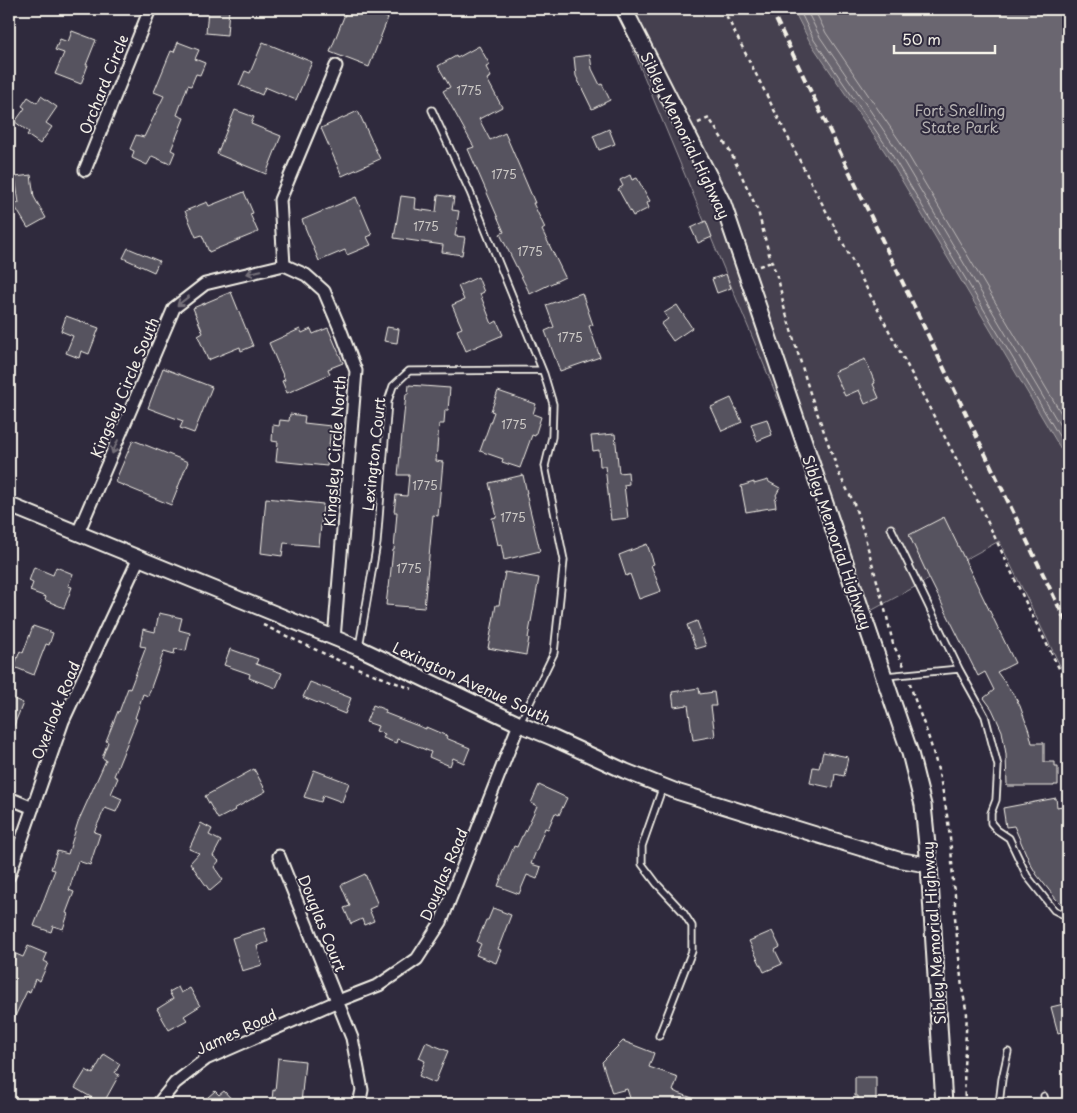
<svg xmlns="http://www.w3.org/2000/svg" width="1077" height="1113" font-family="'Playpen Sans',sans-serif">
<style>
.green{fill:#454050;stroke:#9c989c}
.water{fill:#6a6670;stroke:#a19ea0}
.lines{fill:none;stroke-linecap:round;stroke-linejoin:round}
.shore{stroke:#bdb9b8;stroke-width:1}
.building{fill:#56525f;stroke:#f4f1e8}
.service-casing{stroke:#f4f1e8;stroke-width:9}
.minor-casing{stroke:#f4f1e8;stroke-width:15}
.tertiary-casing{stroke:#f4f1e8;stroke-width:18}
.secondary-casing{stroke:#f4f1e8;stroke-width:19}
.path{stroke:#f4f1e8;stroke-width:2.5;stroke-dasharray:4 4;stroke-linecap:butt}
.service{stroke:#2f2a3d;stroke-width:5.5}
.minor{stroke:#2f2a3d;stroke-width:11}
.tertiary{stroke:#2f2a3d;stroke-width:14}
.secondary{stroke:#2f2a3d;stroke-width:15}
.rail{stroke:#f4f1e8;stroke-width:4;stroke-dasharray:8 4;stroke-linecap:butt}
.oneway{stroke:#747079}
.labels{text-anchor:middle;dominant-baseline:central;stroke-width:4;stroke-linejoin:round;paint-order:stroke}
.number-label{font-size:12px;fill:#ccc9c6}
.street-label{font-size:15px;fill:#f4f1e8;stroke:#2f2a3d}
.park-label{font-size:15px;fill:#b7b3b3;stroke:#2f2a3d}
</style>
<rect width="100%" height="100%" fill="#2f2a3d"/>
<filter id="ink" filterUnits="userSpaceOnUse"><feTurbulence type="fractalNoise" baseFrequency=".02" numOctaves="2"/><feDisplacementMap in="SourceGraphic" scale="10" xChannelSelector="R" yChannelSelector="G"/><feConvolveMatrix kernelMatrix="1 2 1 2 8 2 1 2 1" color-interpolation-filters="sRGB"/></filter>
<g filter="url(#ink)">
<!-- green -->
<path class="green" d="M616 9H1068V682L999 541 867 613Z"/>
<!-- water -->
<path class="water" d="M793 9H1057L1068 26V461L885 152 810 42Z"/>
<g class="lines">
<!-- shore -->
<path class="shore" d="M799 9 814 40 889 150 1068 451
M806 9 820 37 895 147 1068 439
M814 9 826 33 901 143 1068 425"/>
</g>
<!-- building -->
<path class="building" d="M208 9H229L227 35 206 33Z
M347 9H364L388 18 369 67 330 52Z
M72 31 96 40 86 65H88L81 84 55 74 64 53 55 50 60 39 68 42Z
M178 42 199 50 195 59 205 63 200 75 196 74 191 86 188 85 177 115 184 118 171 150 175 152 170 164 152 156 147 165 132 158 134 151 130 149 136 135 144 137 164 96 154 92 168 58 171 51 174 52Z
M263 42 312 62 296 100 265 87 262 95 239 85 245 71 250 73Z
M479 46 490 65 486 67 491 77 487 79 502 107 479 119 490 140 505 133 535 203H533L545 228 542 230 565 277 530 294 500 234 504 232 468 149 474 147 443 91 450 87 438 66 456 56 457 58Z
M590 55 592 69 600 85 602 84 610 100 592 109 576 76 574 57Z
M41 96 57 107 46 123 52 127 40 144 27 135 29 132 15 122 25 108 22 106 28 97 37 103Z
M235 110 254 117 251 124 281 136 266 174 217 154Z
M358 111 380 159 342 176 321 128Z
M609 129 615 144 599 150 593 136Z
M31 175 34 197 46 218 28 228 14 205 19 203 15 177Z
M630 175 632 180 637 178 650 201 647 203 649 208 633 216 618 189 623 186 620 180Z
M244 192 253 213 250 214 258 232 209 252 202 235 196 237 185 211 207 202 209 206Z
M438 195 454 197 452 210 459 211 455 236 465 237 462 255 442 252 443 245 394 238 401 196 416 198 415 209 436 212Z
M356 197 372 235 367 237 371 245 347 255 345 250 319 261 302 220Z
M706 221 712 237 698 243 691 228Z
M128 248 159 261 154 272 123 258Z
M726 274 731 288 717 293 712 279Z
M478 277 484 292 480 294 492 324 497 321 503 335 466 351 457 330 462 328 452 305 464 300 458 286Z
M231 292 253 346 241 351 240 347 208 360 198 336 203 333 193 308Z
M582 293 593 325 589 326 600 357 560 371 545 331 554 327 546 305Z
M677 305 692 328 673 341 661 324 668 319 664 313Z
M66 316 99 328 89 354 81 351 79 358 66 353 73 336 61 331Z
M387 327 399 329 397 343 384 341Z
M328 328 343 363 328 369 330 374 287 393 282 381 285 380 269 343 300 329 302 333 311 329 313 334Z
M865 359 875 383 873 384 879 398 865 404 859 390 845 396 834 372Z
M163 368 212 387 194 433 180 428 183 421 148 408Z
M409 385 450 388 448 410H445L444 424H439L436 461 443 462 438 516 433 515 424 608 386 605 388 588H389L393 550H394L397 512H394L396 495 407 496 409 475H398L406 394H408Z
M498 391 536 404 533 414 541 417 535 436 532 435 520 468 502 462 503 459 480 451 494 412 491 411Z
M731 398 742 422 722 431 711 407Z
M290 414 305 416 304 423 331 426 327 466 276 461 278 442 272 441 273 425 279 426 280 420 289 421Z
M767 419 772 435 757 441 751 424Z
M615 434 619 473 628 472 629 484 624 485 628 518 611 520 605 466H600L599 450 593 451 591 436Z
M133 440 188 462 171 505 115 482Z
M523 475 527 493H526L540 551 504 560 501 544 498 545 492 518 497 517 489 483Z
M768 480 769 482 780 488 776 495 777 497 775 500 776 507 746 512 741 486 754 482V484Z
M266 498 323 504 319 546 284 543 282 556 261 553Z
M944 517 1015 663 997 672 1014 695 1020 706 1029 731 1032 743H1044V762H1055V767H1058V785H1054V786H1007L1006 754 1002 731 992 709 984 698 994 690 985 672 978 676 930 580 909 535Z
M647 544 654 564 651 565 661 591 639 599 630 574 626 576 619 555Z
M34 567 53 575 56 567 73 574 68 586 72 587 64 608 45 600 46 597 30 591 33 583 29 581Z
M505 572 539 578 528 638H529L526 655 488 648 496 605H499Z
M159 613 182 618 179 630 190 633 186 651 175 649 174 654 164 651 148 696 143 694 135 718 137 719 114 776 118 778 111 794 122 799 116 812 105 808 94 832 100 834 90 865 78 861 69 890 74 892 66 913 68 914 63 929 53 926 51 932 34 926 55 870 51 869 57 851 68 854 78 822 106 760 102 758 108 742 106 741 118 711 119 712 128 688 130 689 146 647 140 646 143 629 155 632Z
M697 621 706 646 696 649 687 625Z
M33 626 53 633 49 645 46 644 34 675 14 667 20 651 23 653Z
M230 649 258 659 256 664 282 673 276 688 249 678 250 674 224 665Z
M310 682 351 698 345 714 303 697Z
M699 688 700 694 714 692 716 706H711L715 736 693 740 688 705 674 707 672 692Z
M9 697 23 703 9 738Z
M373 705 386 710 385 713 426 729V727L447 736 446 738 470 748 464 763 453 758 450 766 429 757 431 752 409 743 397 739 396 743 383 738 385 734 376 731 378 726 366 722Z
M823 752 848 757 844 776 835 774 833 788 810 783 813 767 819 768Z
M254 769 266 791 234 809 235 810 218 819 205 796Z
M314 770 349 783 342 802 323 795 321 802 304 797Z
M539 785 567 798 559 815 555 813 548 829 545 828 531 864 541 867 537 879 527 875 519 894 498 886 514 846 517 847 522 836H523L537 806 531 803Z
M1056 798 1057 807 1068 805V910L1056 899 1037 875 1030 863 1014 826 1006 827 1003 808Z
M201 823 212 829 209 835 221 841 213 856 219 861 214 867 223 880 210 891 190 863 199 853 189 849Z
M365 874 378 905 369 909 374 921 364 925 362 919 351 924 344 908 350 906 341 885Z
M493 908 511 915 498 949 501 950 496 963 476 955 481 944 477 942 486 920H488Z
M264 928 268 942 257 946 262 965 242 971 232 938Z
M772 931 780 947 775 950 782 964 764 972 749 941Z
M28 946 47 954 44 961 48 963 40 981 35 979 30 992 27 991 9 1029V971L16 954 23 957Z
M178 987 181 993 190 988 200 1006 184 1016 187 1020 169 1030 157 1009 173 999 169 992Z
M1068 1003V1030L1058 1033 1051 1007Z
M623 1041 654 1053 649 1067 678 1077 673 1091 706 1103V1104H632L627 1089 612 1093 602 1062Z
M426 1042 448 1051 435 1083 419 1076 425 1061 419 1058Z
M104 1054 120 1064 115 1073 119 1075 103 1104 75 1088 86 1070 93 1074Z
M278 1058 305 1061 301 1104H277V1101L272 1100 273 1090 275 1091Z
M855 1077H876V1104H858V1096H855Z
M215 1091 219 1095 224 1091 236 1104H200Z"/>
<g class="lines">
<!-- service casing -->
<g class="service-casing">
<path id="service" d="M432 110 470 192 544 374 553 404 552 437 545 466 564 560 554 653 520 723
M891 528 959 669 985 716 998 766 996 800 991 813V823L997 830 1009 838 1027 876 1054 910 1068 917
M359 647 377 543 388 401 393 386 409 371 541 370
M886 676 959 669
M659 1036 692 951V926L683 912 657 884 642 864V846L663 786
M1044 1096 1046 1104
M999 1104 1002 1079 1008 1052"/>
</g>
<!-- minor casing -->
<g class="minor-casing">
<path id="minor" d="M85 170 150 9
M284 265 280 200 336 66
M78 533 174 308 205 284 284 265 306 275 324 291 341 331 356 371 334 639
M9 798 33 808
M279 856 352 1038 362 1090 359 1104
M9 876 63 721 139 558
M158 1104 175 1083 206 1059 338 1001 379 985 417 959 441 922 519 724"/>
</g>
<!-- tertiary casing -->
<g class="tertiary-casing">
<path id="tertiary" d="M9 505 359 648 519 724 553 738 625 771 678 792 814 834 900 860 929 865"/>
</g>
<!-- secondary casing -->
<g class="secondary-casing">
<path id="secondary" d="M624 9 723 204 910 753 923 805 929 865 944 1104"/>
</g>
<!-- path -->
<path class="path" d="M723 9 804 169 970 485 1028 607 1068 686
M698 123 709 118 731 153 758 211 769 254 779 282 784 307 810 393 840 476 853 501 864 534 887 617 893 644 904 666
M759 266 772 262
M263 625 344 663 412 689
M910 683C915 704 925 724 931 745 945 790 952 838 953 886L955 894V917L962 988 967 1014 964 1067 965 1104"/>
<!-- service -->
<use href="#service" class="service"/>
<!-- minor -->
<use href="#minor" class="minor"/>
<!-- tertiary -->
<use href="#tertiary" class="tertiary"/>
<!-- secondary -->
<use href="#secondary" class="secondary"/>
<!-- rail -->
<path class="rail" d="M771 9 1068 626"/>
</g>
<!-- one-way arrows -->
<defs><path id="oneway-shaft" d="M-6 0H5M1.5-3L5.5 0L1.5 3" fill="none" stroke-width="1.6" stroke-linecap="round" stroke-linejoin="round" transform="scale(1.25)"/></defs>
<g class="oneway">
<use href="#oneway-shaft" transform="translate(254 272) rotate(167)"/>
<use href="#oneway-shaft" transform="translate(183 301) rotate(142)"/>
<use href="#oneway-shaft" transform="translate(115 447) rotate(113)"/>
</g>
</g>
<g class="labels">
<!-- number labels -->
<g class="number-label">
<text x="469" y="90">1775</text>
<text x="504" y="174">1775</text>
<text x="426" y="226">1775</text>
<text x="530" y="251">1775</text>
<text x="570" y="337">1775</text>
<text x="514" y="424">1775</text>
<text x="425" y="485">1775</text>
<text x="513" y="517">1775</text>
<text x="409" y="568">1775</text>
</g>
<!-- street labels -->
<g class="street-label">
<text transform="translate(103 84) rotate(-68)">Orchard Circle</text>
<text transform="translate(686 135) rotate(64)">Sibley Memorial Highway</text>
<text transform="translate(124 387) rotate(-67)">Kingsley Circle South</text>
<text transform="translate(334 451) rotate(-86)">Kingsley Circle North</text>
<text transform="translate(373 454) rotate(-84)">Lexington Court</text>
<text transform="translate(838 542) rotate(71)">Sibley Memorial Highway</text>
<text transform="translate(472 682) rotate(25)">Lexington Avenue South</text>
<text transform="translate(55 710) rotate(-68)">Overlook Road</text>
<text transform="translate(443 874) rotate(-67)">Douglas Road</text>
<text transform="translate(323 923) rotate(68)">Douglas Court</text>
<text transform="translate(933 933) rotate(-94)">Sibley Memorial Highway</text>
<text transform="translate(236 1031) rotate(-25)">James Road</text>
</g>
<!-- park labels -->
<g class="park-label">
<text x="960" y="109">Fort Snelling<tspan x="960" dy="17">State Park</tspan></text>
</g>
</g>
<!-- margin -->
<rect width="1077" height="1113" fill="none" stroke="#2f2a3d" stroke-width="30"/>
<rect x="15" y="15" width="1047" height="1083" fill="none" stroke="#f4f1e8" stroke-width="2" filter="url(#ink)"/>
<!-- scale -->
<path d="M894 45v8h101v-8" fill="none" stroke="#f4f1e8" stroke-width="2.5"/>
<text x="902" y="45" font-size="15" fill="#f4f1e8" stroke="#2f2a3d" stroke-width="4" paint-order="stroke">50 m</text>
</svg>
